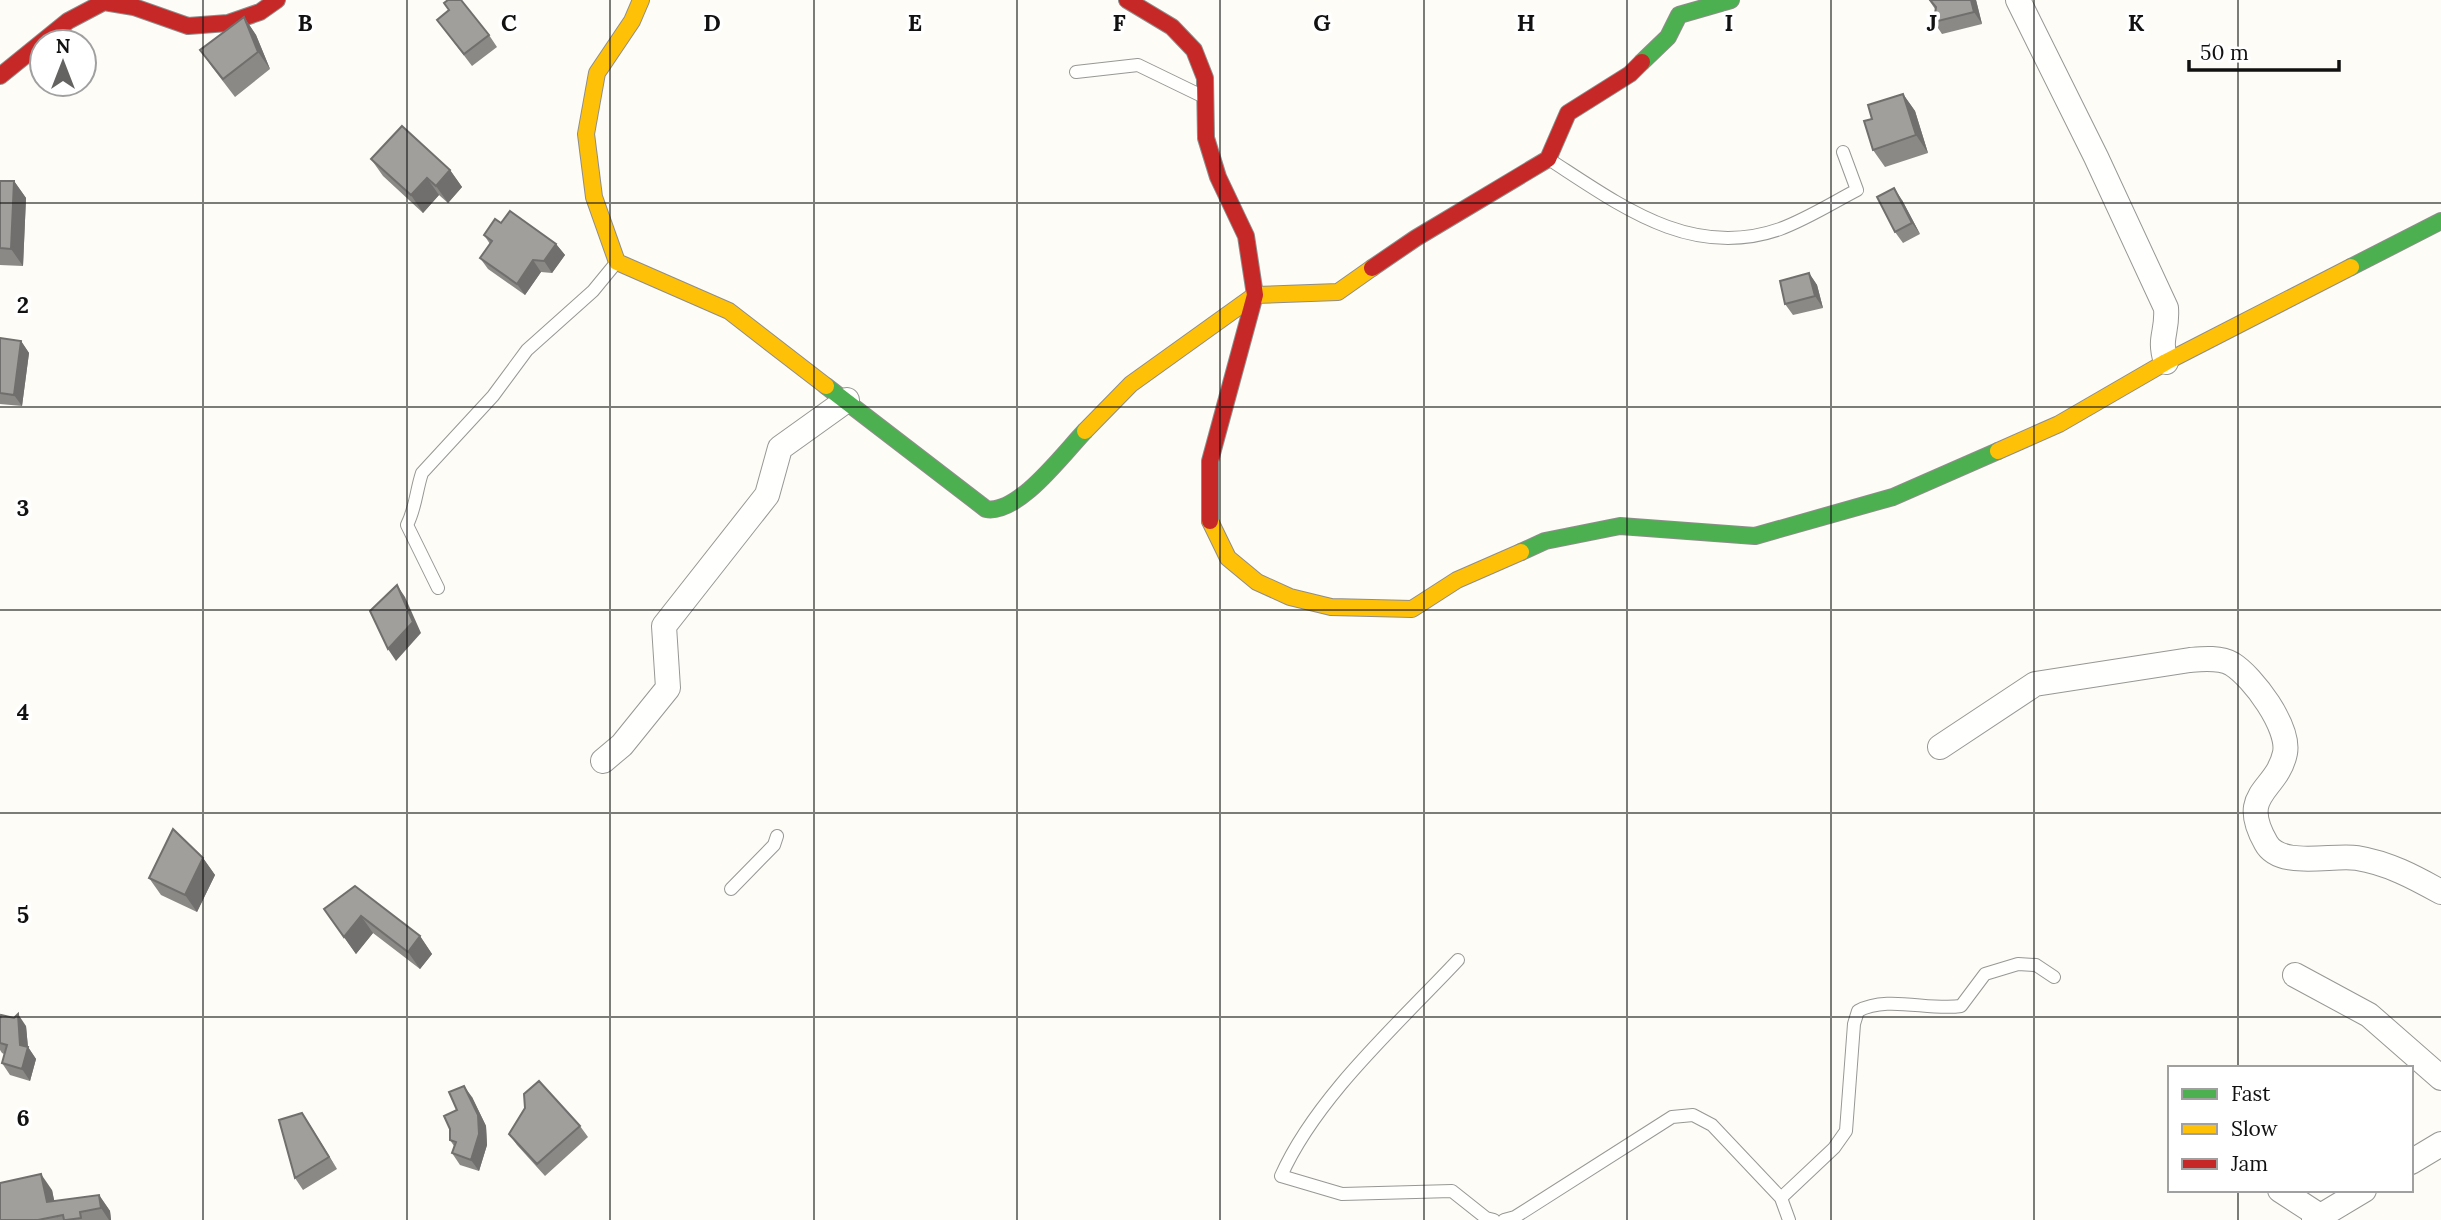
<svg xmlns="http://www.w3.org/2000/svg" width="2441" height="1220" font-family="Lora,serif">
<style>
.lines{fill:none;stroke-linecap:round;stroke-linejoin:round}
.lane-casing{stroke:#979795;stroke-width:14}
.street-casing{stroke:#979795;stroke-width:26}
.fast-casing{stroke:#8e8d8b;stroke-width:18}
.slow-casing{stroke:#8e8d8b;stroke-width:18}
.jam-casing{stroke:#8e8d8b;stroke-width:18}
.lane{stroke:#fffffe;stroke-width:12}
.street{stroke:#fffffe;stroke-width:24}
.fast{stroke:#4caf50;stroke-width:16}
.slow{stroke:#ffc107;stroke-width:16}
.jam{stroke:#c62828;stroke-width:16}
.wall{fill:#8a8986}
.shaded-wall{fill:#716f6d}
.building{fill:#a19f9c;stroke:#716f6d;stroke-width:2}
.grid{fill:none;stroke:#111;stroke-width:2;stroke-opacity:0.55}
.grid-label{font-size:23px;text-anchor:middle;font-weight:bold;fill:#111;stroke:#fff;stroke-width:7;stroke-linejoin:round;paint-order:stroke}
</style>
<rect width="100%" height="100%" fill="#fdfcf7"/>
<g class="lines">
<!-- lane casing -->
<g class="lane-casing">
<path id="lane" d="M1076 72 1138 65 1202 96
M1550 160C1621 206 1692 260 1780 229 1807 219 1832 203 1857 190L1843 152
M438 588 407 525C416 507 416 491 422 473L493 396 527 350 593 291 616 263
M731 889 774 845 777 836
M1458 960C1398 1024 1316 1097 1281 1176L1342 1194 1452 1191 1486 1218 1494 1220
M1781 1198 1834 1148 1846 1131 1854 1024 1858 1011C1887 995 1929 1011 1961 1006L1985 974 2018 964 2036 965 2054 977
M1504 1220 1515 1217 1672 1117 1693 1115 1712 1125 1781 1198 1789 1220"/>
</g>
<!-- street casing -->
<g class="street-casing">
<path id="street" d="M2018 0 2096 157 2166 308C2168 333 2158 337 2166 362
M1940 747 2035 684 2190 660C2202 659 2220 657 2232 664 2253 677 2290 727 2285 753 2277 792 2237 792 2266 843 2280 869 2333 854 2357 858 2388 863 2414 877 2441 892
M603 761 622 745 668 688 664 626 767 495 780 448 847 400
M2295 975 2369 1015 2441 1078
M2411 1162 2441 1144
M2280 1190 2320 1216
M2314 1220 2364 1190"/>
</g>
<!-- fast casing -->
<g class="fast-casing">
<path id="fast" d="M1642 62 1668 37 1679 15 1731 0
M2351 267 2441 221
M826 386 986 509C1018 515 1063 454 1085 431
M1521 552 1545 541 1620 526 1755 536 1893 497 1998 451"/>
</g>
<!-- slow casing -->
<g class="slow-casing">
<path id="slow" d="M641 0 632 21 597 73 586 134 594 197 617 262 729 311 826 386
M1085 431 1131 384 1255 295 1338 292 1372 268
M1998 451 2059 424 2166 362 2351 267
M1210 521 1228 558 1257 582 1290 597 1331 607 1412 609 1457 580 1521 552"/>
</g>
<!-- jam casing -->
<g class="jam-casing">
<path id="jam" d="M1127 0 1172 27 1194 50 1205 78 1206 138 1218 177 1246 236 1255 295 1210 461V521
M0 76 68 21 104 2 134 7 188 26 228 23 260 12 277 0
M1372 268 1416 238 1548 159 1568 113 1630 74 1642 62"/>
</g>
<!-- lane -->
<use href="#lane" class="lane"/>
<!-- street -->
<use href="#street" class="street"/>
<!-- fast -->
<use href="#fast" class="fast"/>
<!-- slow -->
<use href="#slow" class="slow"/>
<!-- jam -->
<use href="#jam" class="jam"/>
</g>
<!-- wall -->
<path class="wall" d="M1929 0H1976L1982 24 1942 34 1934 22 1935 9Z
M244 17 256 35 270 69 235 97 212 67 200 50Z
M437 20 489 35 497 47 472 66Z
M1903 94 1915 111 1928 153 1885 167 1873 150 1872 119Z
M371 159 450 170 462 187 448 203 439 195 423 213 383 176Z
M0 181H14L26 198 23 266 0 265Z
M1902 200 1920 234 1903 243 1895 232Z
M501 223 556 244 565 255 552 273 541 272 525 295 488 269 480 258 490 244 484 235Z
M1809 273 1817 285 1823 308 1793 315 1785 304Z
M0 338 21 341 29 353 22 406 0 404Z
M203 858 215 875 197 912 161 895 149 878Z
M355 886 420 936 432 954 420 969 373 933 356 954 324 909Z
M0 1019 26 1026 28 1047 36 1059 30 1081 10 1075 2 1063 4 1054 2 1053 0 1050Z
M472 1097 486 1126 487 1145 479 1171 460 1165 452 1153 454 1146 450 1140V1129L457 1110Z
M302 1113 337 1169 303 1190 295 1178Z
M580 1126 588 1137 545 1176 517 1145 509 1134Z
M52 1190 54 1201 99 1195 110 1211 111 1220H0Z"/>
<!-- shaded-wall -->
<path class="shaded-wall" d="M1971 0H1976L1982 24 1974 12Z
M244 17 256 35 270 69 258 52Z
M1903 94 1915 111 1928 153 1916 135Z
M450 170 462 187 448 203 436 186Z
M427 178 439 195 423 213 411 195Z
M14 181 26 198 23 266 11 249Z
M1894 188 1902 200 1920 234 1912 223Z
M556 244 565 255 552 273 544 261Z
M533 260 541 272 525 295 517 284Z
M1809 273 1817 285 1823 308 1815 296Z
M21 341 29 353 22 406 14 395Z
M397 585 405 597 421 633 396 661 388 649Z
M203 858 215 875 197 912 185 895Z
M361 916 373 933 356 954 344 937Z
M420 936 432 954 420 969 408 952Z
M18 1014 26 1026 28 1048V1047L36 1059 30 1081 22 1069Z
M464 1086 472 1097 486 1126 487 1145 479 1171 471 1160Z
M302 1113 310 1125 337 1169 329 1157Z
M41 1174 52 1190 58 1218 47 1202Z
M99 1195 110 1211 111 1220H109L101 1208Z"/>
<!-- building -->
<path class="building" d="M448 0H461L489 35 464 54 437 20 449 10 444 3Z
M1930 0H1971L1974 12 1934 22 1936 7Z
M244 17 258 52 223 79 200 50Z
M1903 94 1916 135 1873 150 1864 121 1872 119 1868 105Z
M402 126 450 170 436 186 427 178 411 195 371 159Z
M0 181H14L11 249 0 248Z
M1894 188 1912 223 1895 232 1877 197Z
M510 211 556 244 544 261 533 260 517 284 480 258 492 241 484 235 495 219 501 223Z
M1809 273 1815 296 1785 304 1780 281Z
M0 338 21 341 14 395 0 393Z
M397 585 413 622 388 649 370 611Z
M173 829 203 858 185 895 149 878Z
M355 886 420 936 408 952 361 916 344 937 324 909Z
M18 1014 20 1045 28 1047 22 1069 2 1063 7 1045 0 1043V1019L1 1015 14 1018Z
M539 1081 580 1126 537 1164 509 1134 525 1108 524 1094Z
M464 1086 478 1115 479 1134 471 1160 452 1153 456 1142 450 1140V1129L444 1116 457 1110 449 1092Z
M302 1113 329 1157 295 1178 279 1120Z
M41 1174 47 1202 99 1195 101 1208 80 1212 81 1218 66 1220H64L63 1215 38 1220H0V1183Z"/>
<!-- grid -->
<path class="grid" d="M203 0V1220M407 0V1220M610 0V1220M814 0V1220M1017 0V1220M1220 0V1220M1424 0V1220M1627 0V1220M1831 0V1220M2034 0V1220M2238 0V1068M0 203H2441M0 407H2441M0 610H2441M0 813H2441M0 1017H2441M2238 1190V1220"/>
<g class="grid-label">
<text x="305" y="31">B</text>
<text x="509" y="31">C</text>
<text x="712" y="31">D</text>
<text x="915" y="31">E</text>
<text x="1119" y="31">F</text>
<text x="1322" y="31">G</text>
<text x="1526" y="31">H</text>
<text x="1729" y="31">I</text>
<text x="1932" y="31">J</text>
<text x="2136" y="31">K</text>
<text x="23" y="313">2</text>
<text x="23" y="516">3</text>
<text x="23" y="720">4</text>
<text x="23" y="923">5</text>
<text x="23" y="1126">6</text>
</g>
<!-- legend -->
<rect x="2168" y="1066" width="245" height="126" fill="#ffffff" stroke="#a0a0a0" stroke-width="2"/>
<rect x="2182" y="1089" width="35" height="10" fill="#4caf50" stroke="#a0a0a0" stroke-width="2"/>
<text x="2231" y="1101" font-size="21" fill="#111111">Fast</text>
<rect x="2182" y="1124" width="35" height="10" fill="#ffc107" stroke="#a0a0a0" stroke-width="2"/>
<text x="2231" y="1136" font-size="21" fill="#111111">Slow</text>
<rect x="2182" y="1159" width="35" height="10" fill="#c62828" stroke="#a0a0a0" stroke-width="2"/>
<text x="2231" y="1171" font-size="21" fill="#111111">Jam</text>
<!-- north arrow -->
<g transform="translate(63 63)"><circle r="33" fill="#ffffff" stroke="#a0a0a0" stroke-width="2"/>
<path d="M0-5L12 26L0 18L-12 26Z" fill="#646362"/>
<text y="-10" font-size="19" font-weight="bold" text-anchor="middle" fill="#111111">N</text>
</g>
<!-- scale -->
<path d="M2189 60v10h150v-10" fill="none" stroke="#111111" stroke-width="3.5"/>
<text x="2200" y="60" font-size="21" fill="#111111" stroke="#ffffff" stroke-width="5" paint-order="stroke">50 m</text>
</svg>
